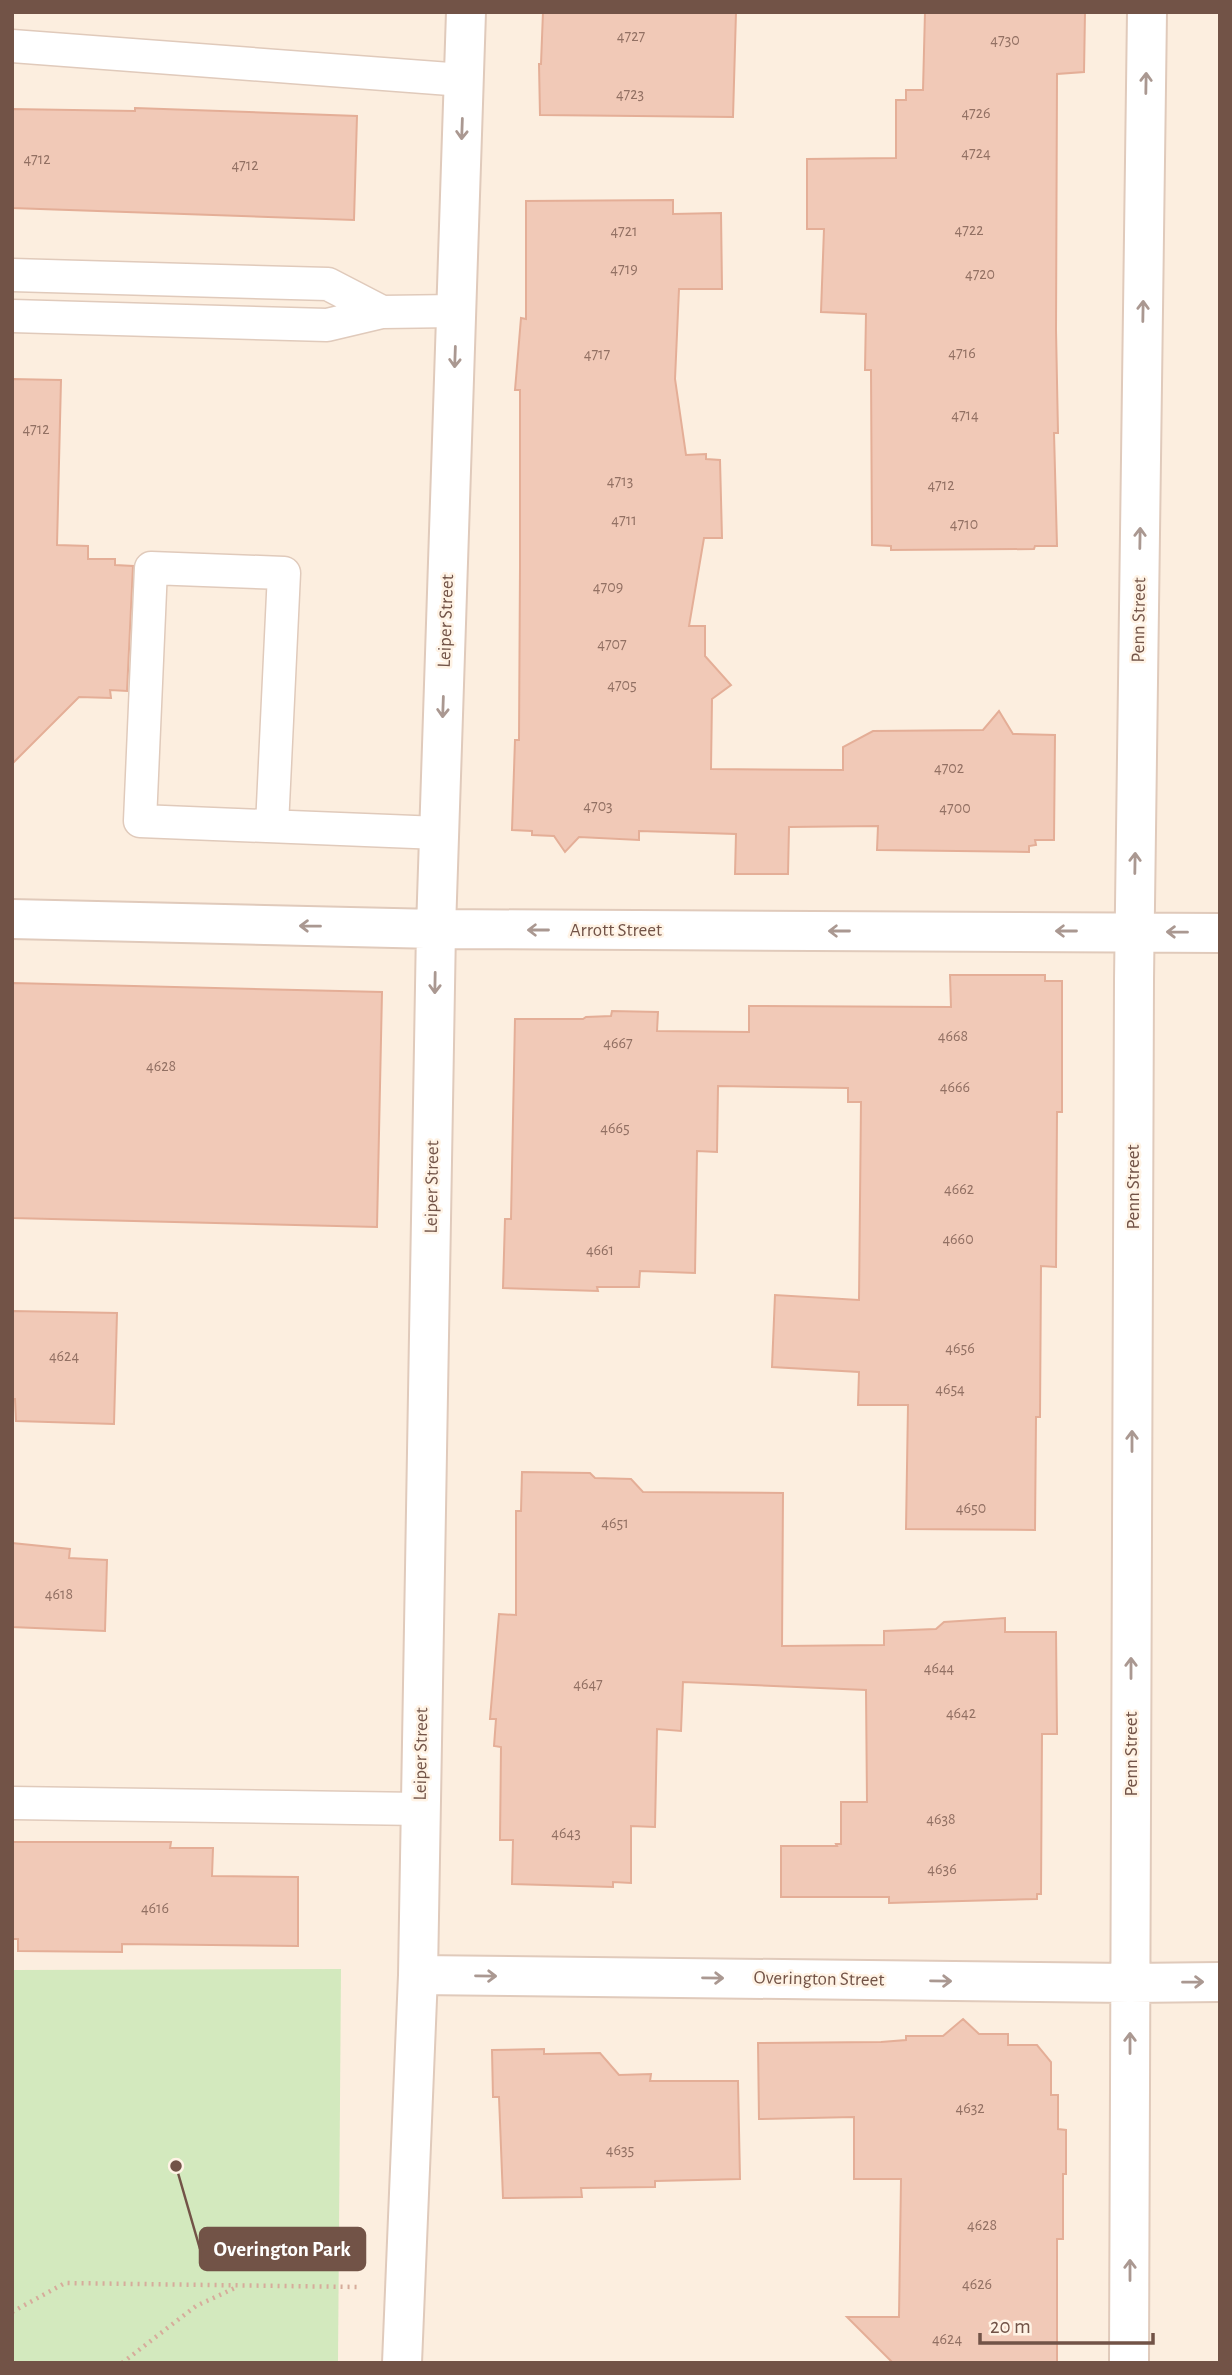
<svg xmlns="http://www.w3.org/2000/svg" width="1232" height="2375" font-family="'Alegreya Sans',sans-serif">
<style>
.green{fill:#d3e9be}
.building{fill:#f1c9b7;stroke:#e4ae97;stroke-width:2}
.lines{fill:none;stroke-linecap:round;stroke-linejoin:round}
.lane-casing{stroke:#e0cabb;stroke-width:35}
.street-casing{stroke:#e0cabb;stroke-width:42}
.path{stroke:#d6ac9b;stroke-width:4.5;stroke-dasharray:2 5;stroke-linecap:butt}
.lane{stroke:#fff;stroke-width:32}
.street{stroke:#fff;stroke-width:38}
.oneway{stroke:#aa9891}
.labels{text-anchor:middle;dominant-baseline:central;stroke-width:5;stroke-linejoin:round;paint-order:stroke}
.number-label{font-size:16px;fill:#927063}
.street-label{font-size:19px;fill:#725347;stroke:#fff3e5}
.leader{fill:none;stroke:#725347;stroke-width:2.5}
.callout-dot{fill:#725347;stroke:#fff3e5;stroke-width:2.5}
.callout{fill:#725347;stroke:#725347;stroke-width:2.5}
.callout-label{font-size:21px;text-anchor:middle;font-weight:bold;fill:#fff}
</style>
<rect width="100%" height="100%" fill="#fceedf"/>
<!-- green -->
<path class="green" d="M341 1969 338 2363H12V1970Z"/>
<!-- building -->
<path class="building" d="M543 12H736L733 117 540 115 539 64H541Z
M925 12H1085L1084 72 1057 74 1056 330 1058 433H1054L1057 546H1035L1034 549 891 550V546L872 545 871 370H865L866 314 821 312 824 229H807V159L896 158V100H906V90H923Z
M135 108 357 116 354 220 12 208V109L135 111Z
M673 200V214L721 213 722 289H679L675 379 686 455 706 454V459L720 460 722 538H704L689 626H705V656L731 685 712 699 711 769 843 770V747L873 731 983 730 999 711 1013 734 1055 735 1054 840H1035L1036 845 1029 846V852L877 850 878 826 789 827 788 874H735L736 834 639 831V840L579 837 565 852 554 836 532 835V831L512 830 515 740H519L520 567V390H515L521 318 526 319V201Z
M12 379 61 380 57 545 88 546V559H115V565L133 566 127 691 110 690 111 698 79 697 12 764Z
M950 975H1045V981H1062V1112H1057L1056 1267 1041 1266 1040 1417H1036L1035 1530 906 1529 908 1405H858L859 1372 772 1367 775 1295 859 1300 861 1102H848V1088L718 1086 717 1152 697 1151 695 1273 640 1271 639 1287H597L598 1291 503 1288 505 1219H511L515 1019H583L586 1017 611 1016 612 1011 658 1012 657 1031 749 1032V1006L951 1007Z
M12 983 382 992 377 1227 12 1218Z
M12 1311 117 1313 114 1424 16 1421 15 1399H12Z
M522 1472 590 1473 595 1478 631 1479 643 1492 783 1493 782 1646 884 1645V1631L936 1629 944 1622 1005 1618V1632H1056L1057 1734H1042L1041 1894H1037V1899L889 1903V1897H781V1846H837L836 1844H841V1802H867L866 1690 683 1682 681 1731 657 1729 655 1827 631 1826V1883L613 1882V1887L512 1884 513 1840H500L501 1747 494 1746 496 1719H490L499 1614 516 1615V1511H521Z
M12 1543 70 1549 69 1558 107 1560 105 1631 12 1627Z
M12 1842H171L170 1848H213L212 1876 298 1877V1946L122 1944V1952L18 1951V1939H12Z
M963 2019 979 2034H1008V2045H1037L1051 2062V2095H1058V2129L1066 2130V2174H1063V2239H1057V2362L893 2363 847 2317H899L901 2179H854V2117L759 2119 758 2043 881 2042 906 2040V2036H943Z
M544 2049V2054L600 2053 619 2075 651 2074 650 2081H738L740 2179 655 2181V2187L581 2188 582 2197 503 2198 499 2097H493L492 2050Z"/>
<g class="lines">
<!-- lane casing -->
<g class="lane-casing">
<path id="lane" d="M12 46 463 80
M12 275 328 284 382 312
M12 316 327 325 382 312 456 311
M272 826 284 573 151 568 140 821 439 833
M12 1803 420 1809"/>
</g>
<!-- street casing -->
<g class="street-casing">
<path id="street" d="M12 919 436 929 1220 933
M418 1975 1130 1983 1220 1982
M402 2363 418 1975 436 929 466 12
M1129 2363 1134 980 1147 12"/>
</g>
<!-- path -->
<path class="path" d="M12 2312 65 2283 357 2287
M122 2363 196 2306 237 2287"/>
<!-- lane -->
<use href="#lane" class="lane"/>
<!-- street -->
<use href="#street" class="street"/>
</g>
<!-- one-way arrows -->
<defs><path id="oneway-shaft" d="M-6 0H5M1.5-3L5.5 0L1.5 3" fill="none" stroke-width="1.6" stroke-linecap="round" stroke-linejoin="round" transform="scale(1.75)"/></defs>
<g class="oneway">
<use href="#oneway-shaft" transform="translate(1146 83) rotate(-89)"/>
<use href="#oneway-shaft" transform="translate(462 129) rotate(92)"/>
<use href="#oneway-shaft" transform="translate(1143 311) rotate(-89)"/>
<use href="#oneway-shaft" transform="translate(455 357) rotate(92)"/>
<use href="#oneway-shaft" transform="translate(1140 538) rotate(-89)"/>
<use href="#oneway-shaft" transform="translate(443 707) rotate(92)"/>
<use href="#oneway-shaft" transform="translate(1135 863) rotate(-89)"/>
<use href="#oneway-shaft" transform="translate(310 926) rotate(-179)"/>
<use href="#oneway-shaft" transform="translate(538 930) rotate(-180)"/>
<use href="#oneway-shaft" transform="translate(839 931) rotate(-180)"/>
<use href="#oneway-shaft" transform="translate(1066 931) rotate(-180)"/>
<use href="#oneway-shaft" transform="translate(1177 932) rotate(-179)"/>
<use href="#oneway-shaft" transform="translate(435 983) rotate(91)"/>
<use href="#oneway-shaft" transform="translate(1132 1441) rotate(-90)"/>
<use href="#oneway-shaft" transform="translate(1131 1668) rotate(-90)"/>
<use href="#oneway-shaft" transform="translate(486 1976) rotate(1)"/>
<use href="#oneway-shaft" transform="translate(713 1978) rotate(1)"/>
<use href="#oneway-shaft" transform="translate(941 1981) rotate(1)"/>
<use href="#oneway-shaft" transform="translate(1193 1982) rotate(-1)"/>
<use href="#oneway-shaft" transform="translate(1130 2043) rotate(-90)"/>
<use href="#oneway-shaft" transform="translate(1130 2270) rotate(-90)"/>
</g>
<g class="labels">
<!-- number labels -->
<g class="number-label">
<text x="631" y="36">4727</text>
<text x="1005" y="40">4730</text>
<text x="630" y="94">4723</text>
<text x="976" y="113">4726</text>
<text x="976" y="153">4724</text>
<text x="37" y="159">4712</text>
<text x="245" y="165">4712</text>
<text x="969" y="230">4722</text>
<text x="624" y="231">4721</text>
<text x="624" y="269">4719</text>
<text x="980" y="274">4720</text>
<text x="962" y="353">4716</text>
<text x="597" y="354">4717</text>
<text x="965" y="415">4714</text>
<text x="36" y="429">4712</text>
<text x="620" y="481">4713</text>
<text x="941" y="485">4712</text>
<text x="624" y="520">4711</text>
<text x="964" y="524">4710</text>
<text x="608" y="587">4709</text>
<text x="612" y="644">4707</text>
<text x="622" y="685">4705</text>
<text x="949" y="768">4702</text>
<text x="598" y="806">4703</text>
<text x="955" y="808">4700</text>
<text x="953" y="1036">4668</text>
<text x="618" y="1043">4667</text>
<text x="161" y="1066">4628</text>
<text x="955" y="1087">4666</text>
<text x="615" y="1128">4665</text>
<text x="959" y="1189">4662</text>
<text x="958" y="1239">4660</text>
<text x="600" y="1250">4661</text>
<text x="960" y="1348">4656</text>
<text x="64" y="1356">4624</text>
<text x="950" y="1389">4654</text>
<text x="971" y="1508">4650</text>
<text x="615" y="1523">4651</text>
<text x="59" y="1594">4618</text>
<text x="939" y="1668">4644</text>
<text x="588" y="1684">4647</text>
<text x="961" y="1713">4642</text>
<text x="941" y="1819">4638</text>
<text x="566" y="1833">4643</text>
<text x="942" y="1869">4636</text>
<text x="155" y="1908">4616</text>
<text x="970" y="2108">4632</text>
<text x="620" y="2150">4635</text>
<text x="982" y="2225">4628</text>
<text x="977" y="2284">4626</text>
<text x="947" y="2339">4624</text>
</g>
<!-- street labels -->
<g class="street-label">
<text transform="translate(1139 620) rotate(-89)">Penn Street</text>
<text transform="translate(446 621) rotate(-88)">Leiper Street</text>
<text x="616" y="930">Arrott Street</text>
<text transform="translate(432 1187) rotate(-89)">Leiper Street</text>
<text transform="translate(1133 1187) rotate(-90)">Penn Street</text>
<text transform="translate(421 1754) rotate(-89)">Leiper Street</text>
<text transform="translate(1131 1754) rotate(-90)">Penn Street</text>
<text transform="translate(819 1979) rotate(1)">Overington Street</text>
</g>
</g>
<!-- callouts -->
<path class="leader" d="M176 2166L200 2249"/>
<circle class="callout-dot" cx="176" cy="2166" r="7"/>
<rect class="callout" x="200" y="2228" width="165" height="42" rx="7"/>
<g class="callout-label">
<text x="282" y="2256">Overington Park</text>
</g>
<!-- border -->
<rect width="1232" height="2375" fill="none" stroke="#725347" stroke-width="28"/>
<!-- scale -->
<path d="M980 2333v10h173v-10" fill="none" stroke="#725347" stroke-width="3.5"/>
<text x="990" y="2333" font-size="21" fill="#725347" stroke="#fff3e5" stroke-width="5" paint-order="stroke">20 m</text>
</svg>
